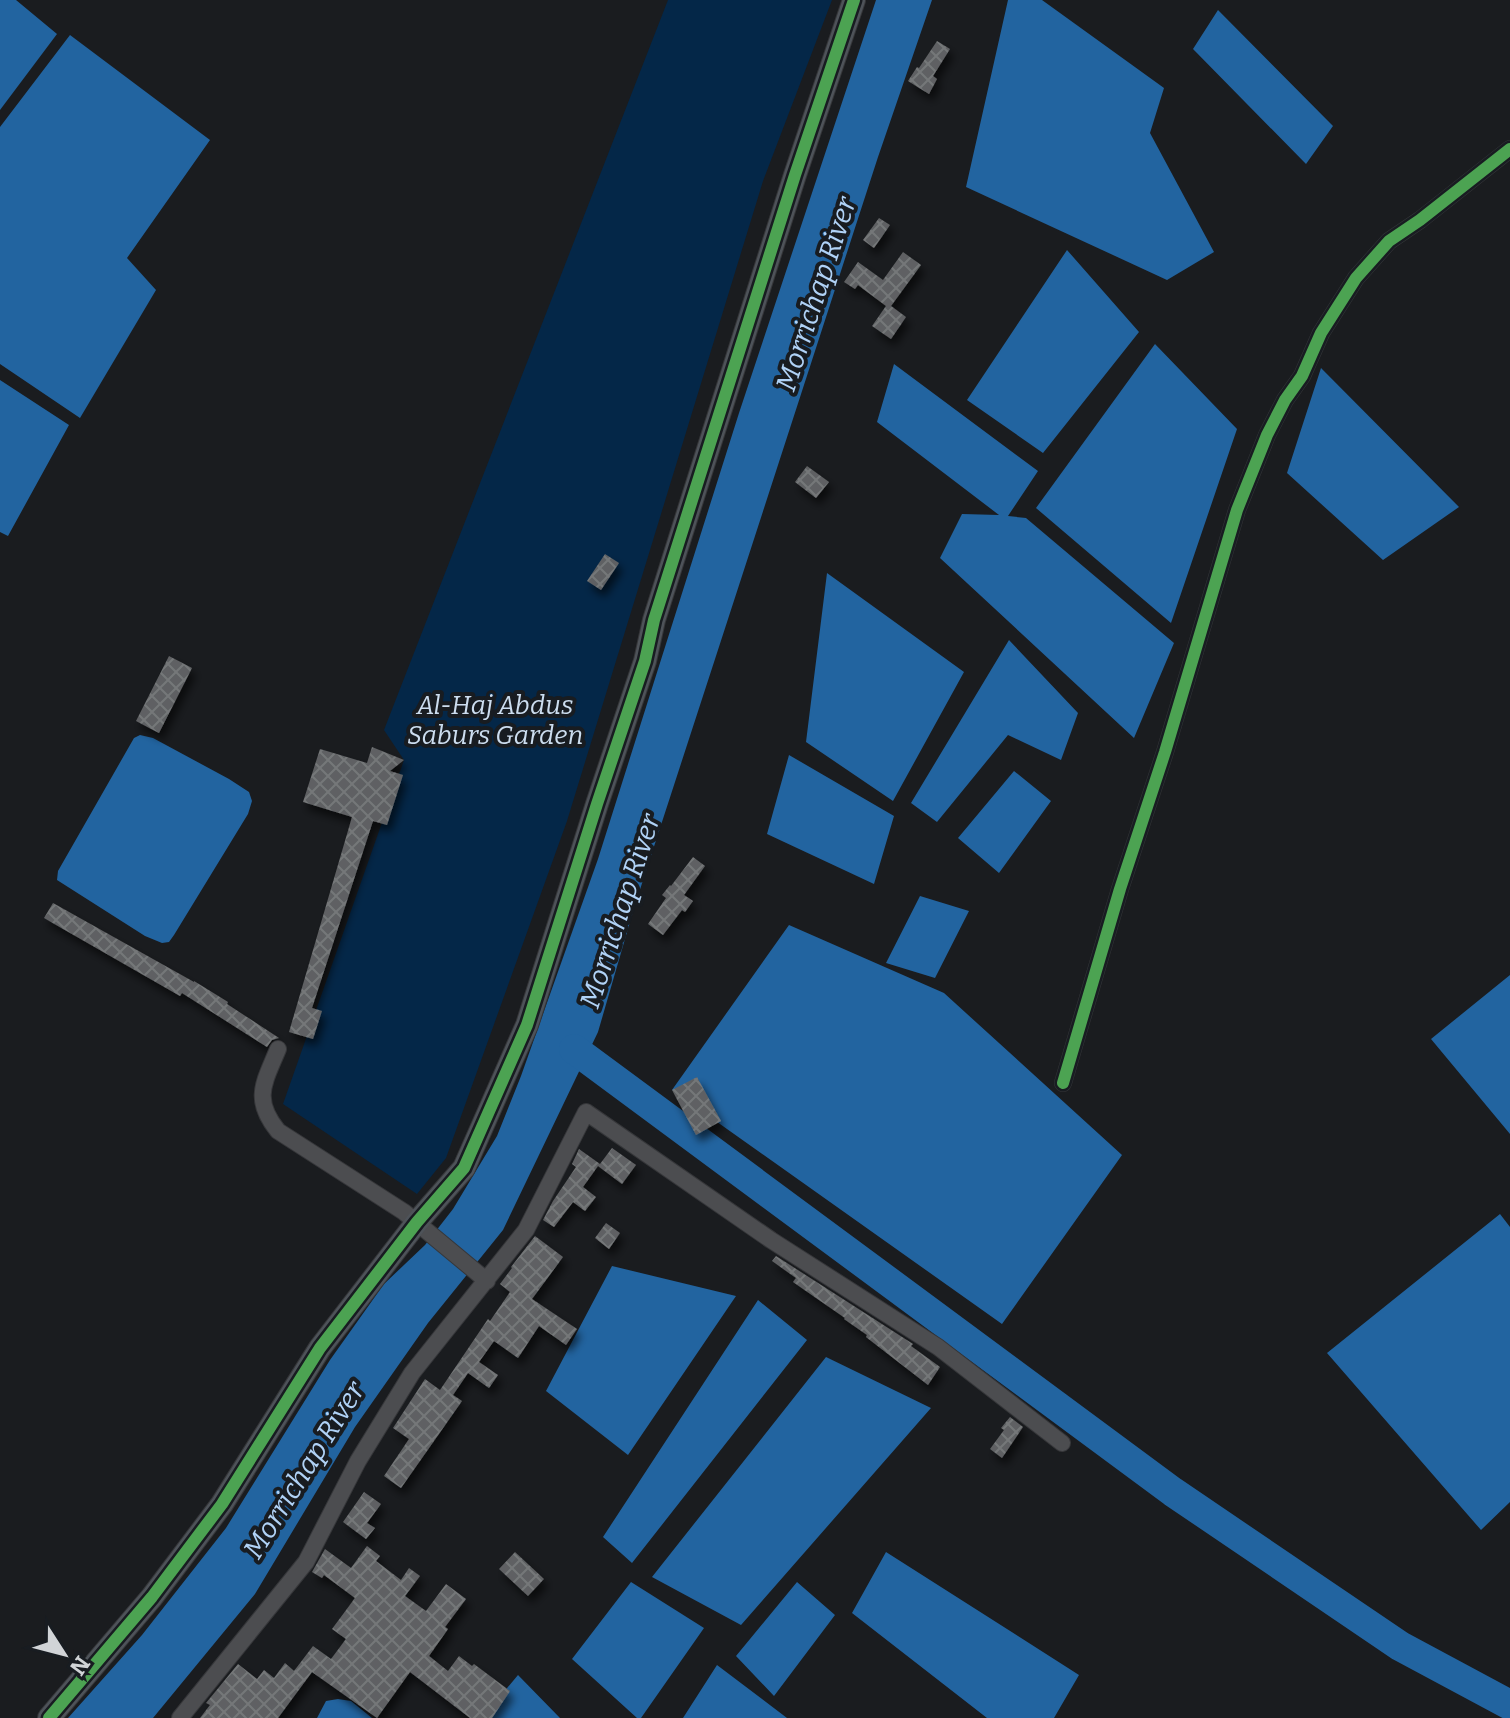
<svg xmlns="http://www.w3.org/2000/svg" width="1510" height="1718" font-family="Bitter,serif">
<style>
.garden{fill:#042748}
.water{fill:#2264a0}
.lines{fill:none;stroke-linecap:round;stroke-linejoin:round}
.river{stroke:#2264a0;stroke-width:30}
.building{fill:url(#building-cross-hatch);filter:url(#shadow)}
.street-casing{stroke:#36373a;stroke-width:18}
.secondary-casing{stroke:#36373a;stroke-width:24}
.street{stroke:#4c4d50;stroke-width:16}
.secondary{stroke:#4e5359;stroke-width:22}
.cycleway-casing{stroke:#181c21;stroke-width:17}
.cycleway{stroke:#4ca352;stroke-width:12}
.labels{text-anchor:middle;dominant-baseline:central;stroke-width:8;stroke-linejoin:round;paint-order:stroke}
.park-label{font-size:26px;font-style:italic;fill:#ccddef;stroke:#181c21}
.water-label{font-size:28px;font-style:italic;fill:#b0d2f6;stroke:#181c21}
</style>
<defs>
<pattern id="building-cross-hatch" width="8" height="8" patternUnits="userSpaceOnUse" patternTransform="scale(2)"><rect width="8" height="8" fill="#5f6163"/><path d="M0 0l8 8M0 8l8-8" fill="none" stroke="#757779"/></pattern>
<filter id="shadow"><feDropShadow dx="4" dy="7" stdDeviation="4" flood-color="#0009"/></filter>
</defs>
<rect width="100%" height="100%" fill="#1a1c1f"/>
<!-- garden -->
<path class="garden" d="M668 0H832L763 181 567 821 446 1158 417 1194 283 1104 404 760 384 730Z"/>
<!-- water -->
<path class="water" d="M0 0H16L57 34 0 110Z
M876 0H932L878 157 716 656 634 908 598 1032 503 1230 428 1323 355 1427 255 1594 153 1718H68L142 1635 226 1528 330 1360 384 1284 425 1245 453 1209 497 1136 521 1076 598 859 739 413Z
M1008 0H1042L1164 88 1150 133 1214 252 1167 280 966 187Z
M1218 10 1333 126 1306 164 1193 49Z
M70 35 210 140 127 258 156 290 80 418 0 364V127Z
M1067 250 1139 332 1043 453 967 400Z
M1155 344 1237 429 1171 623 1036 508Z
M894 364 1038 471 1008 516 1026 518 1174 643 1134 738 940 558 962 514 999 515 877 422Z
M1321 368 1459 507 1383 560 1287 473Z
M0 380 69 425 8 536 0 532Z
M827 573 964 672 893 801 806 742Z
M1009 640 1078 713 1061 760 1008 735 937 822 911 803Z
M140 735 153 738 229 779 249 792 252 801 248 814 174 935 169 942 162 943 145 936 57 880 58 871 134 738Z
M789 755 894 816 874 884 767 834Z
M1014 771 1051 801 999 873 958 838Z
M920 896 969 911 935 978 886 963Z
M789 925 944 993 1122 1155 1002 1324 672 1090Z
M1510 975V1134L1431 1039Z
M1500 1214 1510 1227V1502L1481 1530 1327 1353Z
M612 1266 736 1296 628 1455 546 1391Z
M758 1300 807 1340 632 1563 603 1537Z
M826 1357 931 1408 741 1625 652 1577Z
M886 1552 1079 1675 1054 1718H987L852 1613Z
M631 1582 704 1628 641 1718H637L572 1659Z
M797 1582 835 1615 774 1696 736 1656Z
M717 1665 787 1718H683Z
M518 1675 560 1718H482Z
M338 1699 351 1701 372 1718H317L326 1701Z"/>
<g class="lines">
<!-- river -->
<path class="river" d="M574 1049 1173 1492 1400 1646 1510 1705"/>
</g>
<!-- building -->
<path class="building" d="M937 41 950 49 933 76 937 79 929 94 908 81 917 67 919 68Z
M879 218 890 225 874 248 863 240Z
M903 252 921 265 891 306 906 317 891 339 872 326 886 306 858 285 855 289 844 282 858 262 883 280Z
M807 466 829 482 816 498 795 482Z
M605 554 619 563 601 590 587 581Z
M169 656 192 668 159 733 136 721Z
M372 747 404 760 390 771 403 775 387 825 373 821 312 1008 322 1011 313 1039 289 1032 352 817 303 802 320 749 367 763Z
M693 857 705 866 684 895 693 901 685 912 682 910 663 935 648 924 666 898 662 895 670 885 671 886Z
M53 903 194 982V981L228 1002 227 1004 279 1038 272 1040 267 1047 182 993 180 996 44 918Z
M697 1077 721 1121 696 1135 672 1090Z
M612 1148 636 1165 622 1184 598 1166 583 1187 596 1197 585 1211 573 1202 554 1227 543 1220 553 1201 576 1167 572 1164 579 1149 600 1164Z
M606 1223 620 1233 609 1249 595 1238Z
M535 1236 563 1257 532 1299 577 1329 566 1345 539 1326 518 1358 494 1341 479 1362 498 1375 489 1388 468 1373 453 1395 462 1401 401 1488 384 1476 409 1439 393 1428 425 1379 440 1390 488 1319 490 1321 510 1292 500 1284 512 1268 511 1267Z
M776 1256 913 1344 911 1346 940 1367 928 1385 866 1337 867 1335 844 1319 845 1318 793 1282 796 1278 772 1261Z
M1010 1417 1023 1427 1002 1458 990 1449 1004 1430 1001 1428Z
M364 1492 381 1504 367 1523 375 1528 366 1539 343 1522Z
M367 1546 380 1556 376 1561 401 1580 409 1568 420 1576 405 1596 426 1611 446 1584 466 1599 445 1627 448 1629 429 1656 448 1671 459 1656 472 1666 474 1664 510 1691 492 1718H470L410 1672 377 1718 312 1672 278 1718H200L210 1705 206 1703 238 1664 257 1679 264 1670 274 1678 285 1663 294 1671 313 1646 331 1659 346 1639 332 1629 355 1598 324 1575 322 1578 312 1572 325 1549 351 1568Z
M515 1552 544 1579 528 1596 499 1569Z"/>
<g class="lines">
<!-- street casing -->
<g class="street-casing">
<path id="street" d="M278 1049C264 1083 252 1099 278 1131L404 1212 487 1281
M1063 1083 1120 889 1165 752 1237 510 1267 435 1285 400 1302 376 1321 333 1356 278 1389 241 1420 220 1510 149
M180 1718 306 1562 358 1461 412 1373 526 1230 586 1112 771 1240 938 1347 1062 1443"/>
</g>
<!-- secondary casing -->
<g class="secondary-casing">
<path id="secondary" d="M49 1718 152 1597 222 1504 320 1348 417 1222 464 1168 527 1025 597 804 645 661 654 620 795 175 854 0"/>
</g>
<!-- street -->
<use href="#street" class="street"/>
<!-- secondary -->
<use href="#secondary" class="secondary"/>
<!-- cycleway casing -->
<g class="cycleway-casing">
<path id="cycleway" d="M1063 1083 1120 889 1165 752 1237 510 1267 435 1285 400 1302 376 1321 333 1356 278 1389 241 1420 220 1510 149
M49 1718 152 1597 222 1504 320 1348 417 1222 464 1168 527 1025 597 804 645 661 654 620 795 175 854 0"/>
</g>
<!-- cycleway -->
<use href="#cycleway" class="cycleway"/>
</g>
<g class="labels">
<!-- park labels -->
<g class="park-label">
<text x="495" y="705">Al-Haj Abdus<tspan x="495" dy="30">Saburs Garden</tspan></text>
</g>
<!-- water labels -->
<g class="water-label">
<text transform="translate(816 294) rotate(-72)">Morrichap River</text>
<text transform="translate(620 911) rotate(-72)">Morrichap River</text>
<text transform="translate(304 1470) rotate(-58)">Morrichap River</text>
</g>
</g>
<!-- north arrow -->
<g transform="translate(64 1654) rotate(126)" stroke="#181c21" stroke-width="6" paint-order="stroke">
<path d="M0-6L14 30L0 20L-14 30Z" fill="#d1d4d7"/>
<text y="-12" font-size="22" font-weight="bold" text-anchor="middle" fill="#d1d4d7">N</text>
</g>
</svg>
